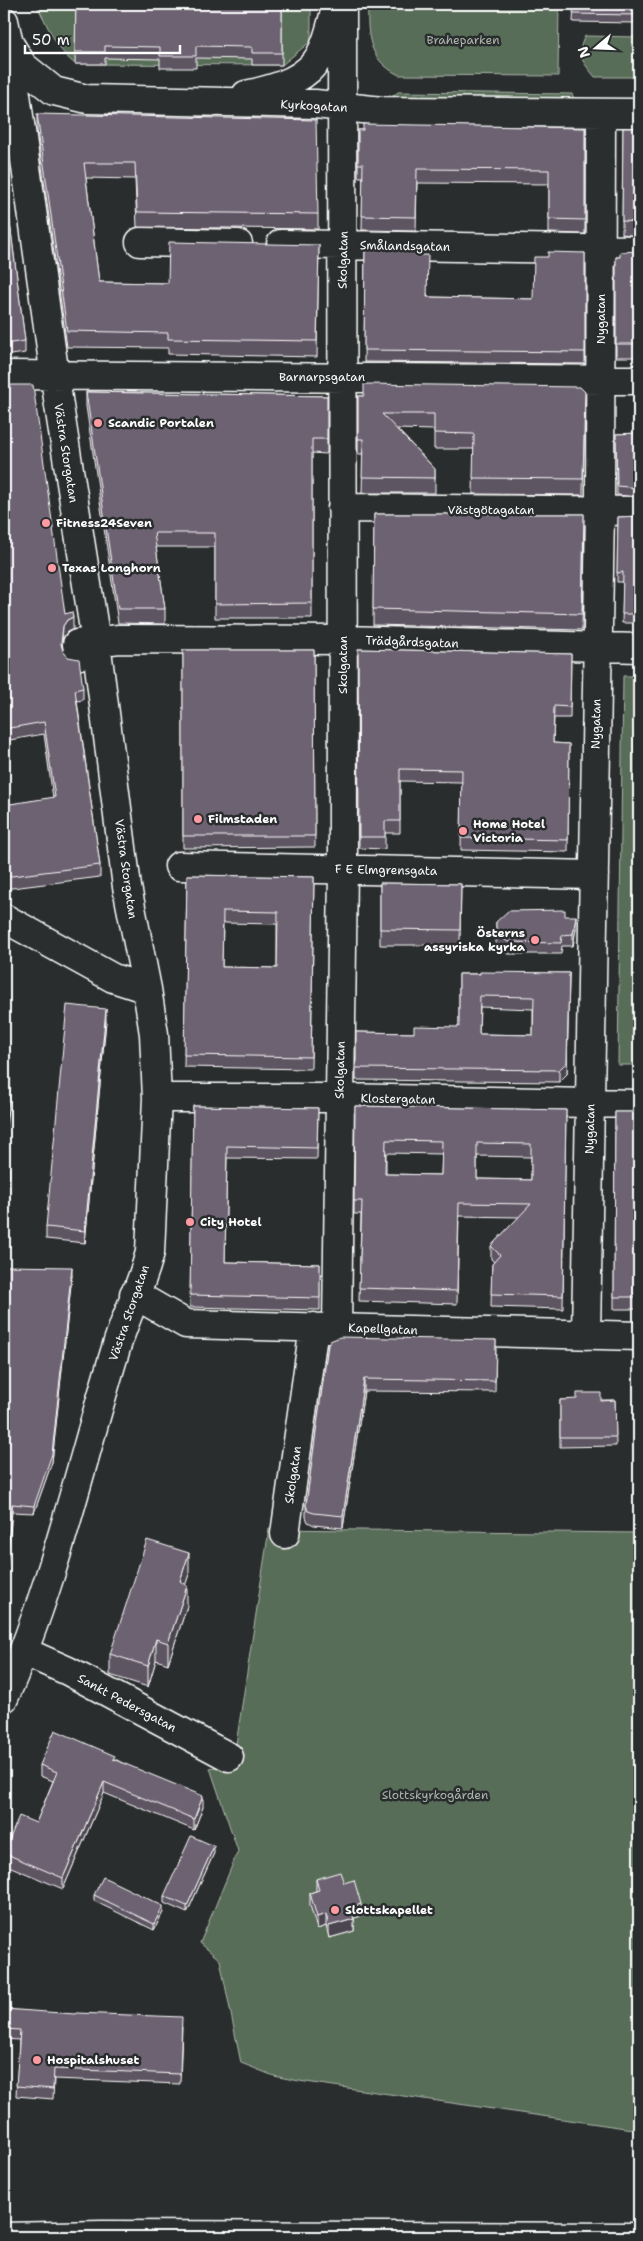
<svg xmlns="http://www.w3.org/2000/svg" width="643" height="2241" font-family="'Shantell Sans',sans-serif">
<style>
.green{fill:#596d58;stroke:#acb6ac}
.lines{fill:none;stroke-linecap:round;stroke-linejoin:round}
.minor-casing{stroke:#fff;stroke-width:31}
.minor{stroke:#2a2d2e;stroke-width:28}
.wall{fill:#5d5462;stroke:#fff;fill-rule:evenodd}
.shaded-wall{fill:#4c4550;stroke:#fff}
.building{fill:#6c6272;stroke:#fff;fill-rule:evenodd}
.poi-dot{fill:#ff9aa2;stroke:#2a2d2e;stroke-width:2}
.labels{text-anchor:middle;dominant-baseline:central;stroke-width:5;stroke-linejoin:round;paint-order:stroke}
.park-label{font-size:12px;fill:#acb6ac;stroke:#2a2d2e}
.street-label{font-size:12px;fill:#fff;stroke:#2a2d2e}
.poi-label{font-size:12px;font-weight:bold;fill:#fff;stroke:#2a2d2e;text-anchor:start}
</style>
<rect width="100%" height="100%" fill="#2a2d2e"/>
<filter id="ink" filterUnits="userSpaceOnUse"><feTurbulence type="fractalNoise" baseFrequency=".02" numOctaves="2"/><feDisplacementMap in="SourceGraphic" scale="10" xChannelSelector="R" yChannelSelector="G"/><feConvolveMatrix kernelMatrix="1 2 1 2 8 2 1 2 1" color-interpolation-filters="sRGB"/></filter>
<g filter="url(#ink)">
<!-- green -->
<path class="green" d="M36 4H311V41L282 65 75 64C55 49 48 25 36 4Z
M368 4H559L558 76 399 75C368 60 367 35 368 4Z
M585 36 639 37V77H595C583 62 575 55 585 36Z
M398 92 572 94 575 100 398 98 393 96Z
M623 676H639V1065H618Z
M269 1529 639 1533V2130L299 2081 274 2076 241 2063 220 1960 200 1943 238 1851 210 1768 233 1764Z"/>
<g class="lines">
<!-- minor casing -->
<g class="minor-casing">
<path id="minor" d="M4 21 9 44 59 406 96 642 127 887 147 989 154 1034 157 1098 150 1252C142 1285 126 1315 116 1348 80 1466 54 1586 4 1698
M10 45 23 66 54 91 87 99 315 104 382 111 639 113
M246 95C269 90 299 83 315 63 326 49 330 29 335 12
M140 242 238 244
M281 244 639 250
M4 375 639 380
M342 508 639 511
M77 656 79 655 77 644 119 639 343 640 639 648
M179 866 594 875
M4 918 113 978 147 989
M157 1098H340L639 1104
M134 1294 186 1324 639 1336
M337 1327 343 869 342 4
M586 1335 600 511 601 113
M285 1534 314 1327
M25 1652 68 1671 229 1757
M4 2237 102 2235 639 2237"/>
</g>
<!-- minor -->
<use href="#minor" class="minor"/>
</g>
<!-- wall -->
<path class="wall" d="M76 4H282V65H252V59L196 58V68H160V59L105 58V64H75Z
M574 4H637V23L573 22Z
M37 114 318 214V229L137 227 135 179 86 178 99 282 168 283 319 245 317 357 168 354V348L67 347 37 130Z
M585 128V234L549 233V184L417 183 416 231 362 230 363 177H358V130Z
M623 128H639V236L622 234Z
M4 176 25 341V353L4 356Z
M365 249 415 255 428 297 533 299 548 257 585 253V364L364 362Z
M639 251V357H616V257H620Z
M4 385 65 614 73 629 67 632 63 638 62 647 63 651 83 688V700L77 701 100 865V877L4 889V805L53 798 44 734 4 741Z
M86 392 327 396V454L312 453V618H215V547H156L165 609V624L118 623 86 406Z
M585 392 583 495 473 494 474 449H434V430L397 429 435 469V493H362L363 454H358V396Z
M639 433V497L617 495 616 434Z
M374 514H584L582 630 373 625Z
M639 516V623H622L623 582H617L618 517Z
M358 649 571 654 570 718H554L553 743 569 744 568 852 461 850 462 782 400 781V833H385V849L359 848Z
M183 650H314L315 847 183 848Z
M187 875 314 877 311 1069 184 1067ZM223 923 277 924V968L222 967Z
M380 883 461 884 460 945H380Z
M565 916 576 928 573 946H562L561 954H508L496 945V922Z
M569 973 567 1074 559 1082 356 1080V1032L414 1033 459 1027V974ZM480 1007 533 1009V1035L479 1034Z
M106 1021 85 1243 46 1239V1227Z
M193 1106 318 1108 317 1159 227 1158 225 1262 320 1264V1310L190 1307Z
M355 1106 566 1110 563 1309 491 1307 492 1264 494 1262 491 1259V1246L519 1217 459 1216 457 1304 359 1301 361 1214H354ZM386 1153 442 1154 441 1175 386 1174ZM477 1156 531 1157V1180L477 1179Z
M615 1112H639V1309H614Z
M4 1168 9 1180 6 1209 4 1208Z
M4 1266 72 1275 52 1462 34 1513 12 1512Z
M496 1340 495 1392 364 1391 343 1528 314 1525 308 1522 306 1517V1505L328 1345Z
M560 1400H615L616 1446 560 1447Z
M189 1574 185 1585 187 1606 168 1664 156 1660 148 1687 110 1675V1654Z
M115 1759 203 1807 194 1830 104 1793 63 1889 4 1864V1852L36 1823 53 1781 40 1776V1765Z
M214 1853 187 1913 164 1903V1896Z
M316 1879 344 1883 361 1916 354 1918V1931L329 1938 326 1926 317 1929 310 1905V1893L316 1891Z
M94 1895 163 1912 154 1930 94 1901Z
M4 1998V2009L182 2027 180 2084 54 2079 53 2099 16 2096 19 2040 4 2039Z"/>
<!-- shaded-wall -->
<path class="shaded-wall" d="M73 617V629L67 632 63 638 61 656 63 626 67 620Z
M576 916V928L573 946V934Z
M569 973 567 1074 559 1082V1070Z
M106 1009V1021L85 1243V1231Z
M10 1076V1088L4 1149V1138Z
M9 1168V1180L6 1209V1197Z
M72 1267V1275L52 1462 34 1513V1506Z
M364 1379V1391L343 1528V1516Z
M12 1504V1512L4 1595V1587Z
M189 1553V1574L180 1602V1581Z
M187 1586V1606L168 1664V1643Z
M156 1639V1660L148 1687V1666Z
M104 1782V1793L63 1889V1878Z
M203 1796V1807L194 1830V1819Z
M214 1846V1853L187 1913V1906Z
M361 1904V1916L351 1919V1907Z
M163 1906V1912L154 1930V1924Z
M326 1914V1926L317 1929V1917Z
M354 1919V1931L329 1938V1926Z"/>
<!-- building -->
<path class="building" d="M76 4H282V53H252V47L196 46V56H160V47L105 46V52H75Z
M574 4H637V15L573 14Z
M37 114 316 120 318 214 137 212 135 163H84L99 282 168 283 169 242 319 245 317 341 168 339V333L67 331Z
M363 124 585 128V220L549 219V170L417 169 416 217 362 216 363 164H358V130H363Z
M623 128H639V222L622 221Z
M4 176 25 341 4 344Z
M365 249 415 250V255H428L427 297 533 299 534 257H548V252L585 253V352L364 350Z
M639 251V344H616V257H620V252Z
M364 384 580 387 585 392 583 479 473 478 474 434 434 433V414H382L435 469V478L362 477 363 439H358V396H364Z
M4 385H33L65 614 72 612 73 617 67 620 63 626 61 644 63 651 68 657 79 659 83 688 75 690 100 865 4 877V805L55 797 44 722 4 729Z
M86 392 327 396V439H312V603L215 604V533H154L165 609H118Z
M639 433V488L617 486 616 434Z
M374 514H584L582 614 373 609Z
M639 516V614H622L623 572 617 573 618 517Z
M358 649 571 654 570 707 554 706 553 743 569 744 568 840 461 838 462 770 400 769V821H385V837H359Z
M183 650H314L315 836H183Z
M187 875 314 877 311 1057 184 1055ZM223 911 278 912 277 968 222 967Z
M380 883 461 884 460 930 380 929Z
M565 910V916H576L573 934 562 935 561 943 508 942 496 933V922L508 911Z
M480 972 569 973 567 1062 559 1070 356 1068V1032L414 1033V1026L459 1027V974H480ZM480 996 534 997 533 1035 479 1034Z
M67 1005 106 1009 85 1231 46 1227Z
M4 1075 10 1076 4 1138Z
M193 1106 318 1108 317 1148 227 1146 225 1262 320 1264V1298L190 1295Z
M355 1106 566 1110 563 1296 491 1294 492 1264 500 1255 491 1246 531 1204 459 1203 457 1291 359 1288 362 1201H354ZM386 1140 442 1141 441 1175 385 1174ZM477 1143 531 1144V1180L477 1179Z
M615 1112H639V1297H614Z
M4 1168H9L6 1197H4Z
M4 1266 72 1267 52 1454 34 1506 12 1504 4 1587Z
M340 1337 496 1340 495 1381 364 1379 343 1516 314 1513 308 1511 306 1505 328 1345 330 1341Z
M577 1393H601V1401L615 1400 616 1437H560V1400L577 1399Z
M147 1540 189 1553 180 1581 187 1586 168 1643 156 1639 148 1666 110 1654Z
M55 1730 115 1756 113 1759 203 1796 194 1819 104 1782 63 1878 4 1853 19 1816 36 1823 57 1772 40 1765Z
M191 1836 214 1846 187 1906 164 1896Z
M340 1872 344 1883 354 1880 361 1904 351 1907 354 1919 329 1926 326 1914 317 1917 310 1893 319 1890 316 1879Z
M103 1877 163 1906 154 1924 94 1895Z
M4 2009 75 2014 76 2013 182 2017 180 2074 54 2069 53 2089 16 2086 20 2030 4 2029Z"/>
</g>
<!-- markers -->
<g class="poi-dot">
<circle cx="98" cy="423" r="5"/>
<circle cx="46" cy="523" r="5"/>
<circle cx="52" cy="568" r="5"/>
<circle cx="198" cy="819" r="5"/>
<circle cx="463" cy="831" r="5"/>
<circle cx="535" cy="940" r="5"/>
<circle cx="190" cy="1222" r="5"/>
<circle cx="335" cy="1910" r="5"/>
<circle cx="37" cy="2060" r="5"/>
</g>
<g class="labels">
<!-- park labels -->
<g class="park-label">
<text x="463" y="40">Braheparken</text>
<text x="435" y="1795">Slottskyrkogården</text>
</g>
<!-- street labels -->
<g class="street-label">
<text transform="translate(314 106) rotate(3)">Kyrkogatan</text>
<text transform="translate(405 246) rotate(1)">Smålandsgatan</text>
<text transform="translate(343 260) rotate(-89)">Skolgatan</text>
<text transform="translate(601 319) rotate(-90)">Nygatan</text>
<text x="322" y="377">Barnarpsgatan</text>
<text transform="translate(66 453) rotate(81)">Västra Storgatan</text>
<text x="491" y="510">Västgötagatan</text>
<text transform="translate(412 642) rotate(2)">Trädgårdsgatan</text>
<text transform="translate(343 665) rotate(-90)">Skolgatan</text>
<text transform="translate(596 724) rotate(-89)">Nygatan</text>
<text transform="translate(126 869) rotate(82)">Västra Storgatan</text>
<text transform="translate(386 870) rotate(1)">F E Elmgrensgata</text>
<text transform="translate(340 1070) rotate(-89)">Skolgatan</text>
<text transform="translate(398 1099) rotate(1)">Klostergatan</text>
<text transform="translate(590 1129) rotate(-89)">Nygatan</text>
<text transform="translate(129 1313) rotate(-71)">Västra Storgatan</text>
<text transform="translate(383 1329) rotate(2)">Kapellgatan</text>
<text transform="translate(293 1475) rotate(-82)">Skolgatan</text>
<text transform="translate(127 1703) rotate(28)">Sankt Pedersgatan</text>
</g>
<!-- poi labels -->
<g class="poi-label">
<text x="108" y="423">Scandic Portalen</text>
<text x="56" y="523">Fitness24Seven</text>
<text x="62" y="568">Texas Longhorn</text>
<text x="208" y="819">Filmstaden</text>
<text x="473" y="824">Home Hotel<tspan x="473" dy="14">Victoria</tspan></text>
<text x="525" y="933" text-anchor="end">Österns<tspan x="525" dy="14">assyriska kyrka</tspan></text>
<text x="200" y="1222">City Hotel</text>
<text x="345" y="1910">Slottskapellet</text>
<text x="47" y="2060">Hospitalshuset</text>
</g>
</g>
<!-- margin -->
<rect width="643" height="2241" fill="none" stroke="#2a2d2e" stroke-width="20"/>
<rect x="10" y="10" width="623" height="2221" fill="none" stroke="#fff" stroke-width="2" filter="url(#ink)"/>
<!-- north arrow -->
<g transform="translate(596 48) rotate(251)" stroke="#2a2d2e" stroke-width="4" paint-order="stroke">
<path d="M0-4L9 19L0 12L-9 19Z" fill="#ffffff"/>
<text y="-8" font-size="14" font-weight="bold" text-anchor="middle" fill="#ffffff">N</text>
</g>
<!-- scale -->
<path d="M25 45v8h155v-8" fill="none" stroke="#ffffff" stroke-width="2.5"/>
<text x="32" y="45" font-size="15" fill="#ffffff" stroke="#2a2d2e" stroke-width="4" paint-order="stroke">50 m</text>
</svg>
